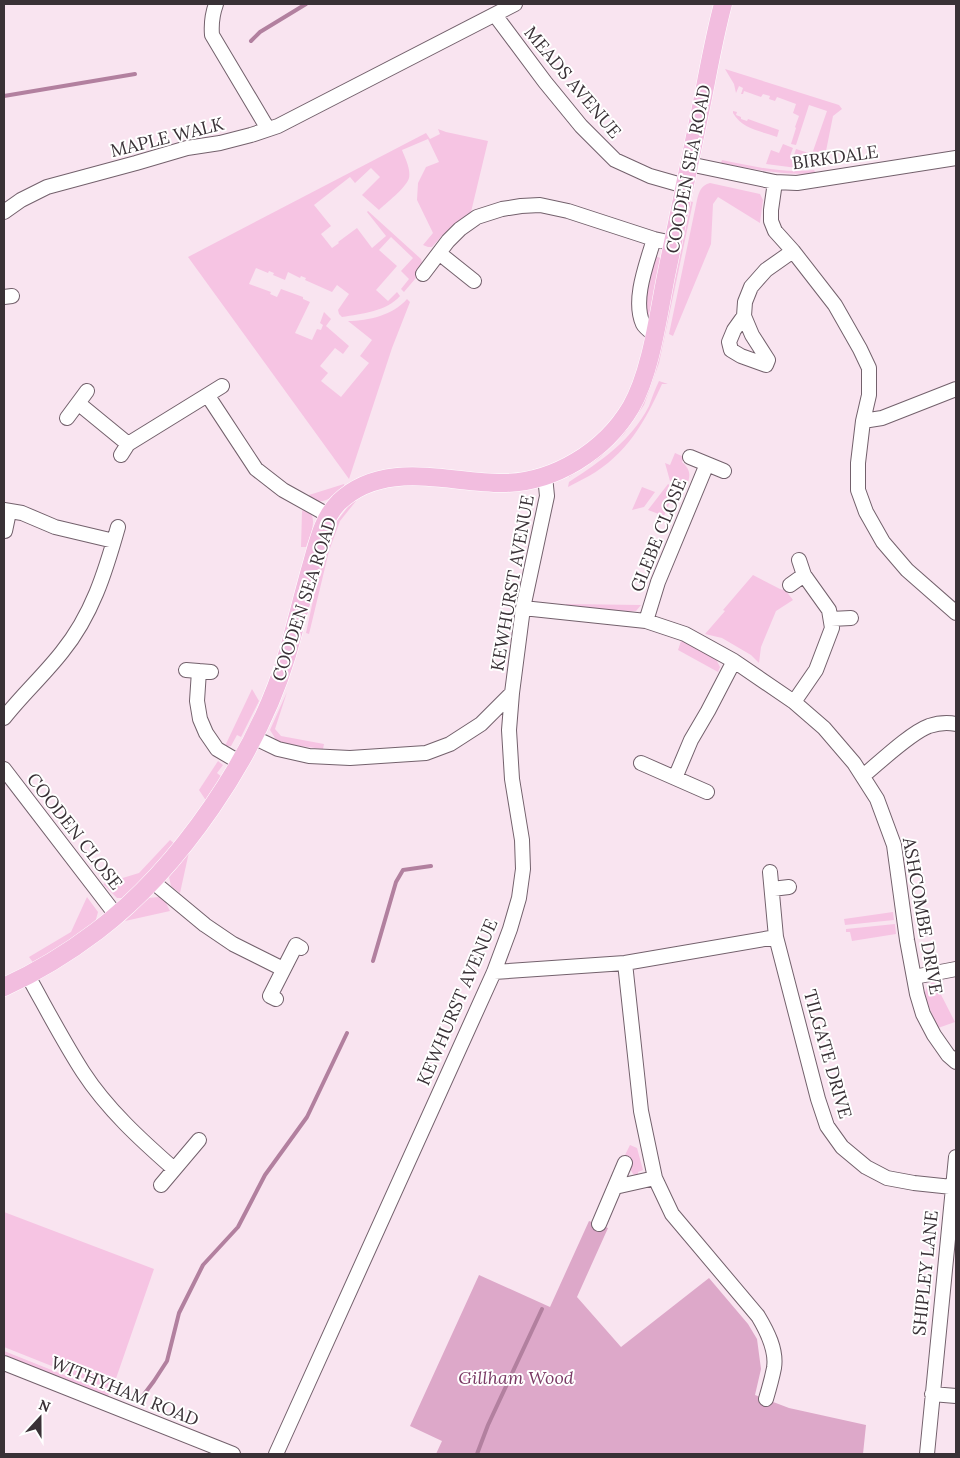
<svg xmlns="http://www.w3.org/2000/svg" width="960" height="1458" font-family="Lora,serif">
<style>
.green{fill:#f6c4e3}
.forest{fill:#dda8c9}
.lines{fill:none;stroke-linecap:round;stroke-linejoin:round}
.stream{stroke:#b2809f;stroke-width:4}
.minor-casing{stroke:#73616c;stroke-width:16}
.major-casing{stroke:#fff;stroke-width:19}
.minor{stroke:#fff;stroke-width:14}
.major{stroke:#f2bddf;stroke-width:18}
.labels{text-anchor:middle;dominant-baseline:central;stroke-width:4;stroke-linejoin:round;paint-order:stroke}
.street-label{font-size:18px;fill:#393136;stroke:#fff}
.park-label{font-size:18px;font-style:italic;fill:#7a3a65;stroke:#fff}
</style>
<rect width="100%" height="100%" fill="#f9e4f0"/>
<!-- green -->
<path class="green" d="M725 69 839 105 842 109 833 116 824 161 798 160 794 155 796 149 812 154 827 111 809 105 796 145 791 144 796 128 795 127 799 116 793 113 796 104 777 97 775 101 769 99 770 96 763 94 761 97 744 91 743 94H741L743 88 739 86 736 93 734 84Z
M733 111 737 112 736 115 741 117V119L747 121 748 119 779 130 777 137C761 131 742 129 733 113Z
M438 129 446 132 488 141 471 212C455 222 444 233 432 247H428L423 245 433 233 417 200 418 183 426 167 439 162 428 139 402 150C405 158 411 169 409 178 406 188 386 203 379 210L362 195 380 177 371 168 355 183 350 177 314 205 331 226 321 234 332 248 339 243 338 242 357 228 372 248 386 236 367 212 368 211 421 259C426 270 411 283 404 292L401 289 409 279 401 271 413 258 391 237 379 250 397 266 376 290 388 301 397 292 400 296C387 311 362 314 342 317L339 314 338 310 349 294 337 285 332 292 305 280 306 278 301 276 300 278 288 272 285 280 273 275 274 273 269 271 268 273 256 268 249 284 271 292 270 294 277 297 281 289 303 297V299L310 302 295 333 312 340 317 329 321 330 323 325 320 323 324 312 331 319 326 326 349 346 343 354 335 348 320 366 328 373 321 381 341 397 369 363 360 356 372 340 348 321C369 321 393 315 407 299L410 302 392 348 349 479 188 257 426 133 430 139 440 134Z
M783 144 793 148 790 156 796 163H817L819 166 797 168 766 164 771 150 779 153Z
M722 160C752 166 783 174 814 170L816 173C783 176 753 169 721 163Z
M710 183 760 194 763 200 760 223 718 197 713 204 711 244 673 336 669 334 697 200C699 192 701 185 710 183Z
M689 201 693 202 659 363 644 405 624 434 599 458 569 477 568 475 621 432Z
M655 256 663 259 651 320H646V287Z
M659 381 668 384H662C645 422 626 455 589 476 582 480 575 483 568 487L569 482C601 461 631 441 649 406 652 398 655 389 659 381Z
M675 453 684 457 682 462C691 470 691 476 686 487L670 481 665 463 670 465Z
M344 484 345 487C334 496 323 507 308 498L309 495Z
M668 484 676 488 664 516 648 510Z
M642 487 655 492 644 507 632 510Z
M354 499 356 501 340 521 329 551 309 634 306 633 324 549 337 521Z
M303 508C321 514 310 535 306 547H301L302 512Z
M753 575 780 589 786 591 793 600 776 611 761 647 759 663 751 655 722 638 705 634 725 611 723 610Z
M566 604 641 605 636 611 624 612 566 605Z
M681 641 690 644 715 657 720 667 718 672 678 650Z
M252 689 259 701 241 737 237 735 231 746H225Z
M287 692 275 729 281 736 324 744 323 749 278 743 270 730Z
M218 761 223 765 217 773 223 778 207 802 199 790Z
M170 840 175 844 124 898H117L103 884 139 873Z
M189 852 180 893 171 886 169 877Z
M87 897 98 912 95 923 35 965 29 957 71 932Z
M159 897 166 903 170 911 125 921 148 898Z
M893 912 894 920 845 925 844 919Z
M895 924 896 934 852 941 850 932H846V929Z
M934 981 955 1022 938 1028 924 995 927 987Z
M630 1145 637 1148 643 1170 638 1172V1176L633 1174 630 1169 632 1162 623 1159Z
M4 1212 154 1269 112 1390 4 1347Z
M4 1351 109 1393 108 1397 4 1356Z"/>
<!-- forest -->
<path class="forest" d="M589 1221 608 1228 577 1297 621 1347 709 1278 748 1324 757 1339 761 1369 755 1395 789 1408 866 1425 863 1454H436L442 1441 410 1426 479 1275 550 1307Z"/>
<g class="lines">
<!-- stream -->
<path class="stream" d="M251 41 260 32 306 4
M4 96 135 74
M373 961 396 882 403 870 431 866
M139 1401 154 1381 167 1361 179 1313 203 1265 238 1227 265 1175 307 1117 347 1033
M477 1454 488 1425 542 1309"/>
<!-- minor casing -->
<g class="minor-casing">
<path id="minor" d="M216 4C212 15 211 23 212 35L268 129
M495 15 545 82 581 126 615 160 650 176 685 186
M689 164 775 182 797 183 956 158
M775 182 771 210V221L775 231 793 251 835 305 860 349 869 368V395L863 421 858 463V490L866 512 883 542 907 570 956 613
M4 212 21 200 47 187 136 163 187 148 220 143 251 135 278 126 515 4
M654 239C647 263 632 300 643 324 645 328 651 332 655 335
M439 253 474 281
M423 274 448 241 460 229 477 217 502 209 521 206 540 205 568 211 654 239 673 243
M4 297 12 296
M744 316 752 335 768 360 766 365 741 356 731 350 729 342 734 330 744 316 745 302 751 287 766 270 793 251
M208 396 256 469 283 490 328 515
M78 403 128 444
M67 418 87 391
M863 421 882 418 956 389
M121 455 128 444 222 386
M690 457 724 471
M4 510 22 513 55 527 114 541
M5 531 9 512
M790 585 804 575
M523 608 646 621 685 634 734 661 794 702 824 728 854 763 877 799 894 845 907 940 917 994 923 1014 934 1035 948 1055 956 1062
M831 619 851 618
M646 621 658 582 707 464
M186 670 211 672
M199 671 197 701 200 719 206 733 217 749 239 762
M794 702 816 670 832 628 829 610 804 575 799 560
M4 718C22 695 44 675 62 652 92 615 105 573 118 527
M253 737 278 749 309 756 350 758 426 753 450 744 481 724 512 693
M641 763 707 792
M4 769 116 915
M863 776C879 763 910 733 929 726 938 723 947 722 956 724
M675 778 691 740 708 711 734 661
M770 872 776 937 818 1099 827 1126 842 1147 866 1167 887 1178 914 1183 952 1187
M152 881 205 925 233 944 283 969
M772 889 789 887
M625 963 641 1111 655 1178 672 1214 758 1316C767 1331 777 1350 774 1368 772 1378 769 1389 766 1399
M494 972 625 963 776 937
M28 976C46 1008 63 1041 83 1072 107 1109 141 1140 174 1169
M914 977 956 969
M276 999 270 996 296 945 301 948
M161 1185 199 1140
M615 1187 655 1178
M599 1224 625 1163
M4 1363 233 1454
M932 1394 956 1396
M276 1454 494 972 510 929 519 898 523 869 522 840 512 779 509 730 512 693 523 608 547 496 545 476
M927 1454 956 1157"/>
</g>
<!-- major casing -->
<g class="major-casing">
<path id="major" d="M4 987C37 972 68 953 97 931 180 868 257 755 287 655 296 624 303 594 312 563 318 542 323 518 339 502 384 459 448 483 502 483 554 483 605 451 631 407 651 372 658 316 666 276 677 223 688 170 699 117 707 79 713 41 723 4"/>
</g>
<!-- minor -->
<use href="#minor" class="minor"/>
<!-- major -->
<use href="#major" class="major"/>
</g>
<g class="labels">
<!-- street labels -->
<g class="street-label">
<text transform="translate(573 82) rotate(50)">MEADS AVENUE</text>
<text transform="translate(167 137) rotate(-14)">MAPLE WALK</text>
<text transform="translate(835 157) rotate(-8)">BIRKDALE</text>
<text transform="translate(688 169) rotate(-79)">COODEN SEA ROAD</text>
<text transform="translate(658 535) rotate(-68)">GLEBE CLOSE</text>
<text transform="translate(512 583) rotate(-80)">KEWHURST AVENUE</text>
<text transform="translate(304 599) rotate(-72)">COODEN SEA ROAD</text>
<text transform="translate(75 831) rotate(52)">COODEN CLOSE</text>
<text transform="translate(923 916) rotate(80)">ASHCOMBE DRIVE</text>
<text transform="translate(457 1002) rotate(-67)">KEWHURST AVENUE</text>
<text transform="translate(828 1054) rotate(74)">TILGATE DRIVE</text>
<text transform="translate(925 1273) rotate(-84)">SHIPLEY LANE</text>
<text transform="translate(125 1391) rotate(22)">WITHYHAM ROAD</text>
</g>
<!-- park labels -->
<g class="park-label">
<text x="516" y="1377">Gillham Wood</text>
</g>
</g>
<!-- border -->
<rect width="960" height="1458" fill="none" stroke="#393136" stroke-width="10"/>
<!-- north arrow -->
<g transform="translate(40 1418) rotate(21)" stroke="#ffffff" stroke-width="4" paint-order="stroke">
<path d="M0-4L9 19L0 12L-9 19Z" fill="#393136"/>
<text y="-8" font-size="14" font-weight="bold" text-anchor="middle" fill="#393136">N</text>
</g>
</svg>
